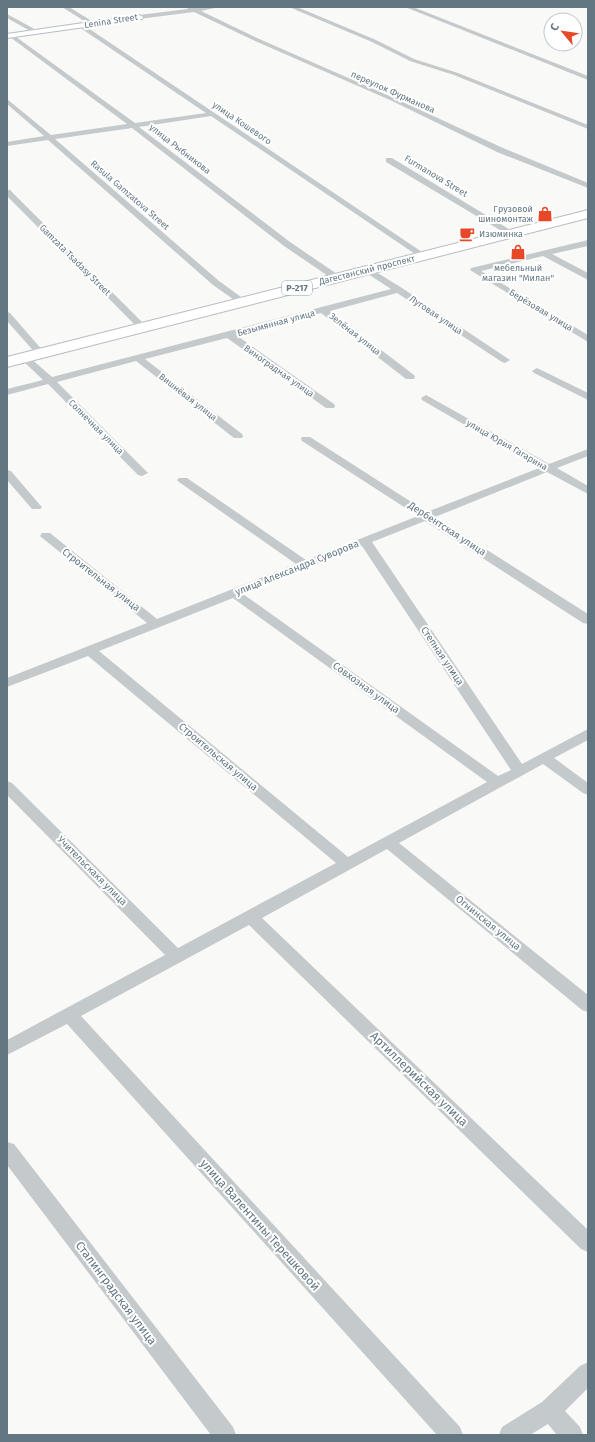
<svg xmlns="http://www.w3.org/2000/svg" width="595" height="1442" font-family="'Fira Sans',sans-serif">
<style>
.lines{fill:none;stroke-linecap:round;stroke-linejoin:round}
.secondary-casing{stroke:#b7bdc1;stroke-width:2}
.highway-casing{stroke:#b7bcbf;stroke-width:2}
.street{fill:#c4cacc;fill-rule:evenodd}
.secondary{fill:#fff;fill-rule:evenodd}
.highway{fill:#fff;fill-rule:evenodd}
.labels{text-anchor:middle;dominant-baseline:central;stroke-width:4;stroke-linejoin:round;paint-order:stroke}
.far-street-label{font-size:9px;fill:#637782;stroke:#fff}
.far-poi-label{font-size:9px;fill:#637782;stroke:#fff;text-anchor:end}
.shield{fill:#fff;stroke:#92a0a8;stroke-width:1}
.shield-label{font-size:9px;font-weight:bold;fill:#637782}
.street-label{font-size:10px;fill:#637782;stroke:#fff}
.near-street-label{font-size:12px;fill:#637782;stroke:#fff}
</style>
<rect width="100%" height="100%" fill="#f9f9f7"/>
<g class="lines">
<!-- secondary casing -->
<g class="secondary-casing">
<path id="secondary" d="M139 15 143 17 142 19 7 38V34Z"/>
</g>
<!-- highway casing -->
<g class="highway-casing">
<path id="highway" d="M588 210V218L7 367V357Z"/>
</g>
<!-- street -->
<path class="street" d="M62 7H69L95 23V25L88 28 428 256 424 259 421 258 211 116 139 127 290 242 340 276 341 278 340 280H334L284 246 132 128 55 139 219 281 248 302 243 305 240 304 213 285 48 140 7 146V142L44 136 7 104V99L51 135 127 124 10 37 9 36 12 34 135 123 206 113 82 29V27L89 24Z
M186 7H219L201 11 257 38 394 98 503 148 588 183V188L497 152 390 100 253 40 194 12 139 19 136 17 139 15 188 9Z
M289 7H297L376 40 414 59 458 73 588 125V129L454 75 410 61 372 42Z
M405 7H413L588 76V80Z
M7 14 38 31 39 32 34 33 7 18Z
M386 158H392L517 234 513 236H510L386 162Z
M7 190H10L148 328 146 330H140L7 196Z
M588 240V246L552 254 588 273V280L543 256 481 271 588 335V342L470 270 471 268Z
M368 267 402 288 510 360 505 363 502 362 397 293 330 311 414 375 415 377 414 379H406L321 313 236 335 334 404 335 406 334 408H326L227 338 145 359 242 434 243 436 242 438H234L136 361 57 382 148 473 142 476 138 475 48 384 7 395V389L43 380 22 360 20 358 22 356H28L52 377 391 289 365 272 364 270 365 268Z
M7 312 10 313 44 352 46 354 44 356H38L7 321Z
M537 368 588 393V400L534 373 532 371Z
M426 395 549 464 588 449V456L557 468 588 486V494L547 472 435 517 588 614V624L583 623 425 521 372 542 522 764 588 729V740L554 758 588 783V795L583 793 543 764 399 843 588 995V1012L582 1010 387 849 262 918 588 1230V1252L581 1249 249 925 81 1016 460 1427 463 1435H437L67 1024 7 1055V1040L165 955 7 795V781L12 783 178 948 336 863 88 656 7 687V678L147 623 40 536 42 533H50L157 619 296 564 179 482 177 480 179 478H187L306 560 418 516 302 441 301 439 302 437H310L427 512 539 468 422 400 421 398ZM362 546 511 770 498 776 243 594ZM233 598 487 782 348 857 99 651Z
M7 470 11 471 40 505 42 507 40 509H32L7 480Z
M7 1142 14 1144 233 1427 236 1435H211L7 1165Z
M588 1362V1388L565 1411 580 1427 583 1435H557L548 1424 530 1435H499L502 1427 542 1402 580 1366Z"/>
<!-- secondary -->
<use href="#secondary" class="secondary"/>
<!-- highway -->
<use href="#highway" class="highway"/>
</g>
<!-- icons -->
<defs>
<g id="shop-bare" transform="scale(1.2)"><path d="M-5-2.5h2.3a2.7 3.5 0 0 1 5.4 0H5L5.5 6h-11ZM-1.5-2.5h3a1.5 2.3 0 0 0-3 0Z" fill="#e74928" stroke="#fff" stroke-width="2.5" paint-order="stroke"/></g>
<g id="cafe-bare" transform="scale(1.2)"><path d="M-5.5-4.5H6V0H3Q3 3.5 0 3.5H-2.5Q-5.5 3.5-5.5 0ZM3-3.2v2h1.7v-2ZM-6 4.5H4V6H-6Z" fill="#e74928" stroke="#fff" stroke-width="2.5" paint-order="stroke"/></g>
</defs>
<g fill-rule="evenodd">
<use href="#shop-bare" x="545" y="214"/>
<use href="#cafe-bare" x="467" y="234"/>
<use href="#shop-bare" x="518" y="252"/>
</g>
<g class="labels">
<!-- far-street labels -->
<g class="far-street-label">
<text transform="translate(111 21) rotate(-9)">Lenina Street</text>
<text transform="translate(393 92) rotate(24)">переулок Фурманова</text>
<text transform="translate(242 123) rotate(34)">улица Кошевого</text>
<text transform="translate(180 149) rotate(38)">улица Рыбникова</text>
<text transform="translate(436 176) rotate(31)">Furmanova Street</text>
<text transform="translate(130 195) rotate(41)">Rasula Gamzatova Street</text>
<text transform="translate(75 260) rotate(45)">Gamzata Tsadasy Street</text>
<text transform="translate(367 270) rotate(-14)">Дагестанский проспект</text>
<text transform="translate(541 310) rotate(31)">Берёзовая улица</text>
<text transform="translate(436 315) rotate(34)">Луговая улица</text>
<text transform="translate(276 323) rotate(-15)">Безымянная улица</text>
<text transform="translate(355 334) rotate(38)">Зелёная улица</text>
<text transform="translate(279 371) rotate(35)">Виноградная улица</text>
<text transform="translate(188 397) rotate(38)">Вишнёвая улица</text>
<text transform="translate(96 427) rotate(45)">Солнечная улица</text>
<text transform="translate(507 445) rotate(30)">улица Юрия Гагарина</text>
</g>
<!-- far-poi labels -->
<g class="far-poi-label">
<text x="533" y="209">Грузовой<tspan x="533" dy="10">шиномонтаж</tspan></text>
<text x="479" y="234" text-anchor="start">Изюминка</text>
<text x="518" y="268" text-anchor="middle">мебельный<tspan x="518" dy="10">магазин "Милан"</tspan></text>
</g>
<!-- shield labels -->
<rect class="shield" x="282" y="281" width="30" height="14" rx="3"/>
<g class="shield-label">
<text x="297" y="288">Р-217</text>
</g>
<!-- street labels -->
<g class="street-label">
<text transform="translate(447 529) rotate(33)">Дербентская улица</text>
<text transform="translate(297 568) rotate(-22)">улица Александра Суворова</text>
<text transform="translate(101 580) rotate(38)">Строительная улица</text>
<text transform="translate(442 656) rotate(56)">Степная улица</text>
<text transform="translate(366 688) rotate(36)">Совхозная улица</text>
<text transform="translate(218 757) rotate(40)">Строительская улица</text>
<text transform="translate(92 871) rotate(45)">Учительскакя улица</text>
<text transform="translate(488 923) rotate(39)">Огнинская улица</text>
</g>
<!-- near-street labels -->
<g class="near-street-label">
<text transform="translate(419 1079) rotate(44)">Артиллерийская улица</text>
<text transform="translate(260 1225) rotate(48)">улица Валентины Терешковой</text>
<text transform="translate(116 1293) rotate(53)">Сталинградская улица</text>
</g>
</g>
<!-- border -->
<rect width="595" height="1442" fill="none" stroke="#637782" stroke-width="16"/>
<!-- north arrow -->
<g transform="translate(563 32) rotate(299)"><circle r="19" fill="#ffffff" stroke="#c1c9cd"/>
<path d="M0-3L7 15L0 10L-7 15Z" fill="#e74928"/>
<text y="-6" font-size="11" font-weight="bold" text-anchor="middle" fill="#637782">С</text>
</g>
</svg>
